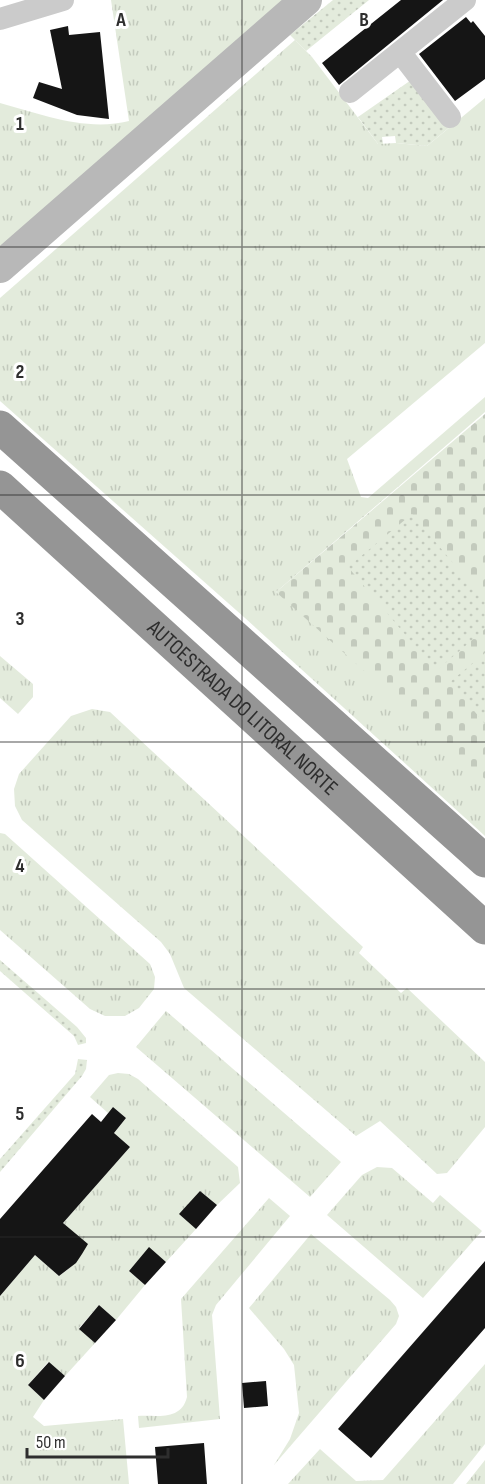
<svg xmlns="http://www.w3.org/2000/svg" width="485" height="1484" font-family="'Sofia Sans Condensed',sans-serif">
<style>
.grass{fill:url(#grass-tufts)}
.cemetery{fill:url(#cemetery-stones)}
.garden{fill:url(#garden-dots)}
.building{fill:#151515}
.lines{fill:none;stroke-linecap:round;stroke-linejoin:round}
.street{stroke:#cbcbcb;stroke-width:22}
.secondary{stroke:#b8b8b8;stroke-width:32}
.highway{stroke:#959595;stroke-width:33}
.grid{fill:none;stroke:#2e2e2e;stroke-width:1.5;stroke-opacity:0.55}
.labels{text-anchor:middle;dominant-baseline:central;stroke-width:6;stroke-linejoin:round;paint-order:stroke}
.street-label{font-size:22px;fill:#2e2e2e;stroke:#fff}
.grid-label{font-size:20px;text-anchor:middle;font-weight:bold;fill:#2e2e2e;stroke:#fff;stroke-width:6;stroke-linejoin:round;paint-order:stroke}
</style>
<defs>
<pattern id="grass-tufts" width="24" height="20" patternUnits="userSpaceOnUse" patternTransform="scale(1.5)"><rect width="24" height="20" fill="#e3ebdc"/><path d="M3 7l-1-3M5 7V3M7 7l1-3M15 17l-1-3M17 17v-4M19 17l1-3" fill="none" stroke="#c3cabd"/></pattern>
<pattern id="cemetery-stones" width="16" height="16" patternUnits="userSpaceOnUse" patternTransform="scale(1.5)"><rect width="16" height="16" fill="#e3ebdc"/><path d="M2 7V4a2 2 0 0 1 4 0v3zM10 15v-3a2 2 0 0 1 4 0v3z" fill="#c3cabd"/></pattern>
<pattern id="garden-dots" width="8" height="8" patternUnits="userSpaceOnUse" patternTransform="scale(1.5)"><rect width="8" height="8" fill="#e3ebdc"/><path d="M2 2h.1M6 6h.1" fill="none" stroke="#c3cabd" stroke-width="1.8" stroke-linecap="round"/></pattern>
</defs>
<rect width="100%" height="100%" fill="#fff"/>
<!-- grass -->
<path class="grass" d="M111 0H291L0 253V103C41 114 86 132 129 121Z
M295 40 312 57 378 144 396 143 427 146 485 98V343L347 459 361 497 368 498 485 397V412L276 592 485 738V836L245 618 0 401V298Z
M0 656 33 684V697L18 714 0 698Z
M92 709 110 712 363 947 359 953 401 993 407 988 485 1062V1127L447 1173 437 1174 380 1121 356 1136 184 988 170 954 161 942 22 820 15 806 14 789 19 774 71 716Z
M0 833 5 834 150 964 155 977 154 989 139 1008 125 1016H105L90 1009 0 930Z
M166 1011 341 1162 310 1197 136 1047Z
M118 1073 129 1074 138 1079 238 1167 240 1183 217 1205 200 1191 196 1229 166 1262 149 1248 129 1271 145 1285 116 1320 99 1305 79 1328 95 1343 65 1376 48 1362 28 1385 44 1400 33 1417 44 1426 123 1419 129 1484H0V1296L35 1255 59 1276C73 1267 80 1258 87 1244L63 1223 130 1147 114 1133 126 1118 113 1107 108 1113 90 1097 109 1075Z
M377 1167 392 1168 433 1203 440 1195 482 1231 423 1298 327 1215 362 1175Z
M269 1198 290 1216 216 1305 212 1315 220 1419 139 1428 138 1416C158 1415 181 1421 187 1397L181 1299Z
M311 1234 390 1300 396 1307 399 1316 396 1324 274 1465 290 1439 299 1413 294 1365 284 1349 249 1308Z
M485 1364V1444L453 1484H288L320 1449 356 1481 383 1480Z
M485 1460V1484H466Z"/>
<!-- cemetery -->
<path class="cemetery" d="M485 414V779L276 592Z"/>
<!-- garden -->
<path class="garden" d="M333 0H369L306 51 290 35Z
M414 78 451 126 427 146 396 143 395 136 382 137 383 144H378L358 117Z
M412 514 485 601V629L436 671 348 567Z
M485 653V724L450 682Z
M0 960 77 1027 86 1038V1043L78 1045 74 1036 0 971Z
M78 1059 87 1060 86 1069 82 1076 0 1172V1159L75 1074Z"/>
<!-- building -->
<path class="building" d="M401 0H443L339 85 322 63Z
M466 17 471 23 473 21 485 36V79L455 101 419 54Z
M68 26 69 35 100 32 109 119 77 115 33 98 39 82 62 89 50 30Z
M113 1107 126 1118 114 1133 130 1147 63 1223 88 1244 82 1254 76 1263 59 1276 35 1255 0 1296V1219L92 1114 101 1122Z
M200 1191 217 1205 196 1229 179 1214Z
M149 1247 166 1262 145 1285 129 1271Z
M485 1261V1328L371 1458 338 1429Z
M99 1305 116 1320 95 1343 79 1329Z
M49 1362 65 1376 44 1400 28 1385Z
M266 1381 268 1406 244 1408 242 1383Z
M204 1443 207 1484H158L155 1447Z"/>
<g class="lines">
<!-- street -->
<path class="street" d="M0 19 63 0
M400 52 450 117
M350 92 465 0"/>
<!-- secondary -->
<path class="secondary" d="M0 267 306 0"/>
<!-- highway -->
<g class="highway">
<path d="M0 427 485 861"/>
<path id="s1" d="M0 487 485 928"/>
</g>
</g>
<!-- grid -->
<path class="grid" d="M242 0V1484M0 247H485M0 495H485M0 742H485M0 989H485M0 1237H485"/>
<g class="labels">
<!-- street labels -->
<g class="street-label">
<text stroke="none"><textPath href="#s1" startOffset="328">AUTOESTRADA DO LITORAL NORTE</textPath></text>
</g>
</g>
<g class="grid-label">
<text x="121" y="26">A</text>
<text x="364" y="26">B</text>
<text x="20" y="130">1</text>
<text x="20" y="378">2</text>
<text x="20" y="625">3</text>
<text x="20" y="872">4</text>
<text x="20" y="1120">5</text>
<text x="20" y="1367">6</text>
</g>
<!-- scale -->
<path d="M27 1448v9h141v-9" fill="none" stroke="#2e2e2e" stroke-width="3"/>
<text x="36" y="1448" font-size="18" fill="#2e2e2e" stroke="#ffffff" stroke-width="4.5" paint-order="stroke">50 m</text>
</svg>
